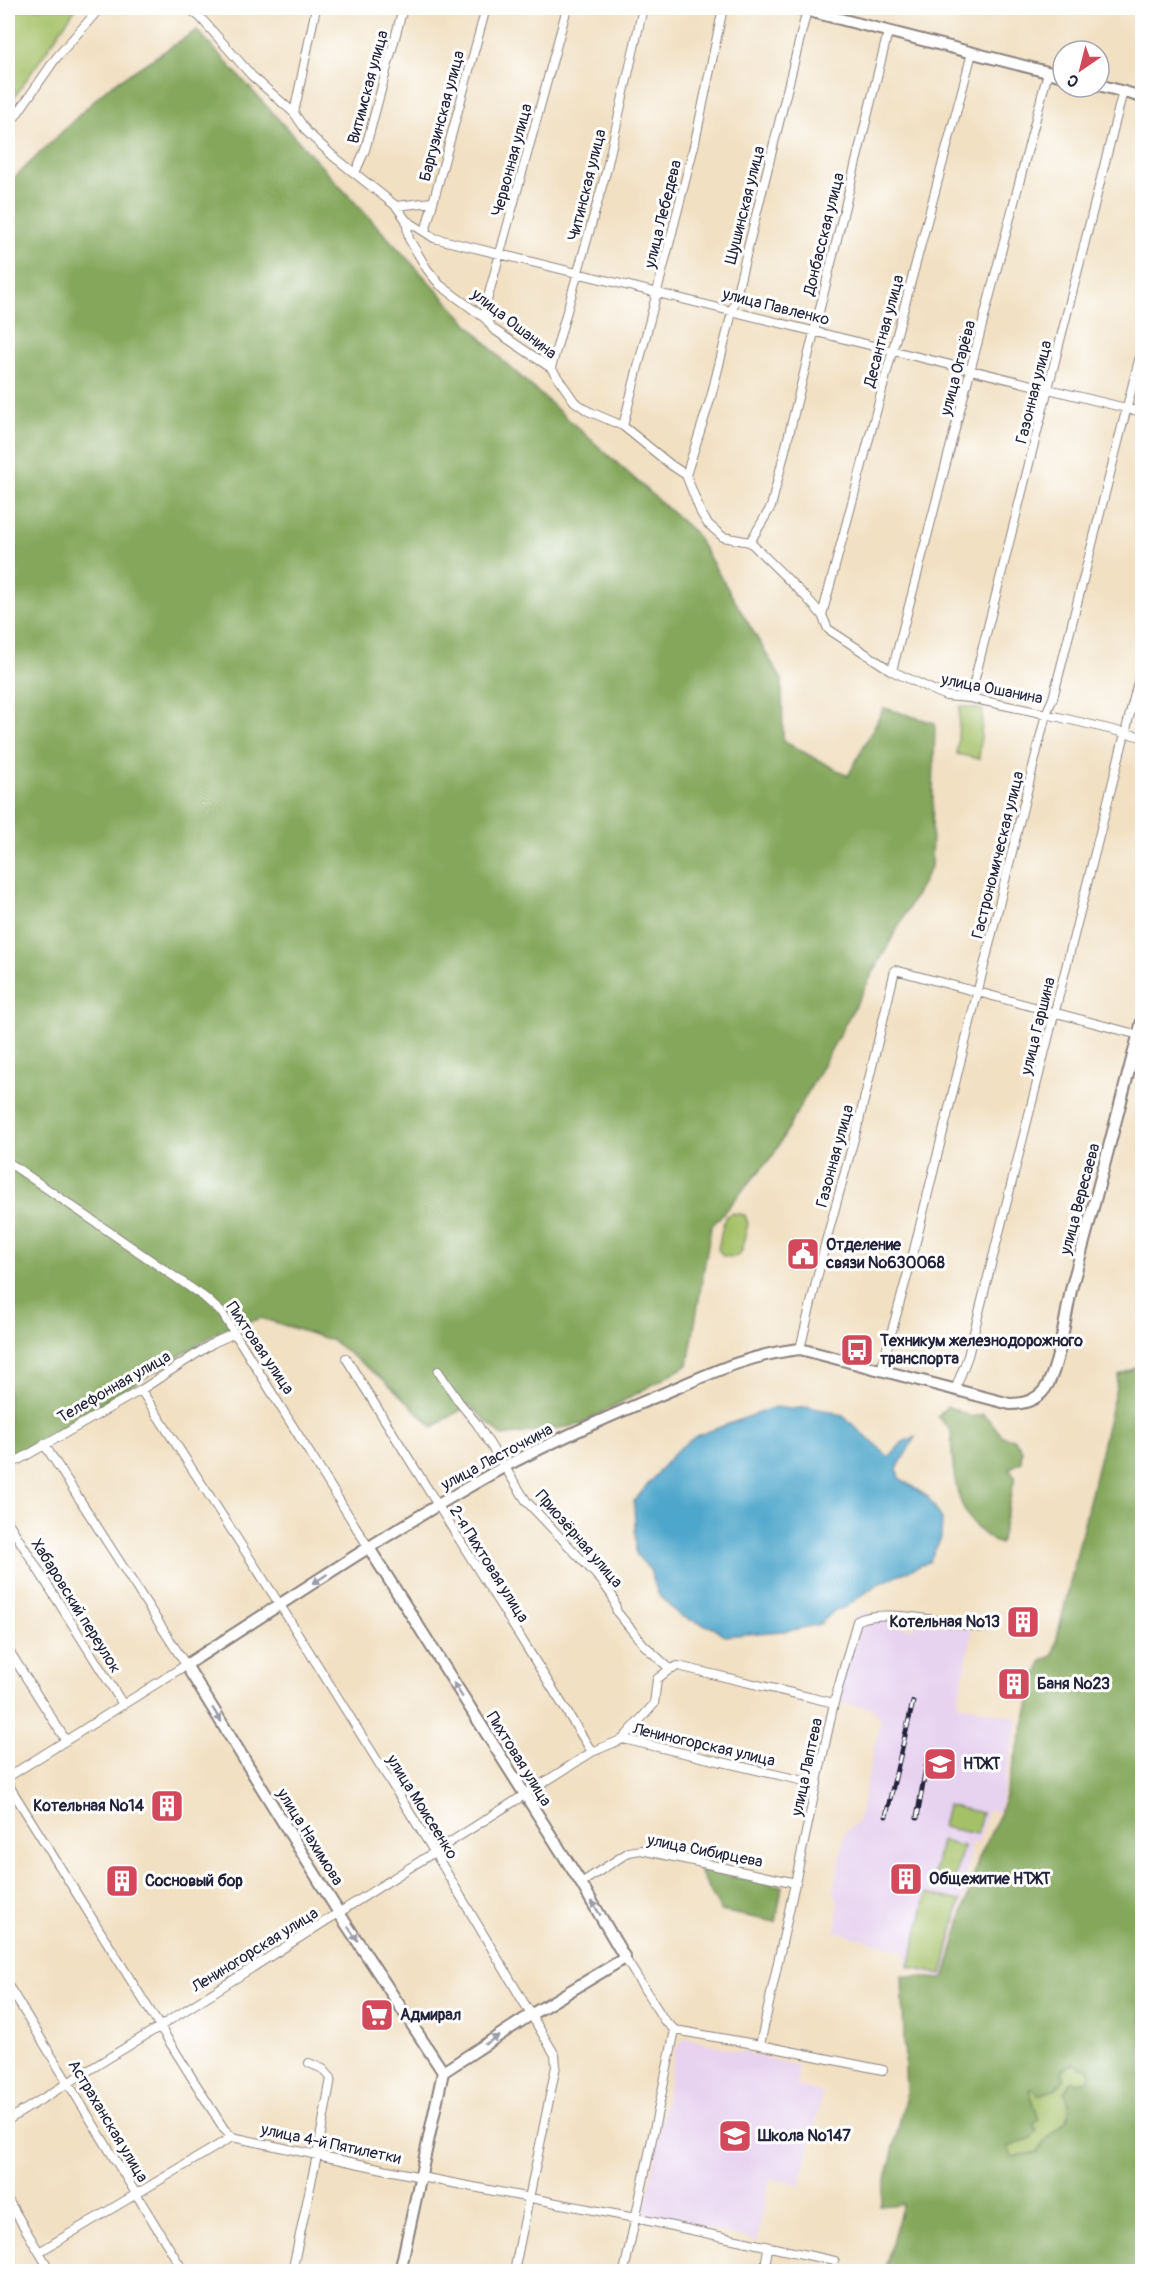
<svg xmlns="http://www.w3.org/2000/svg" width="1150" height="2279" font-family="Pangolin,sans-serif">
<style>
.built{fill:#e7d2ef}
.green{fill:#a5c168;stroke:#647252;stroke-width:1.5}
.forest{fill:#84a75c;stroke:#53644c;stroke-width:1.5;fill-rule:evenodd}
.water{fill:#4ea6cb;stroke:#386483;stroke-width:1.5}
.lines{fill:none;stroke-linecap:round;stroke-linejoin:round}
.street-casing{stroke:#8a817e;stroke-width:10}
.secondary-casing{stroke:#8a817e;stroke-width:14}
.street{stroke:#fff;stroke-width:8}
.secondary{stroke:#fff;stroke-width:10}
.rail-casing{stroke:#22223b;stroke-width:5}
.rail{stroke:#fff;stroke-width:3;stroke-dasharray:9;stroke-linecap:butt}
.oneway{fill:#9c9ca7}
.labels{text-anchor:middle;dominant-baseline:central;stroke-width:6;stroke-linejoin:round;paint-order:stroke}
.street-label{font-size:16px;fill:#22223b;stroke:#fff}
.poi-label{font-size:16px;font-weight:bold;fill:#22223b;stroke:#fff;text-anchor:start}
</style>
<rect width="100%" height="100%" fill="#fff"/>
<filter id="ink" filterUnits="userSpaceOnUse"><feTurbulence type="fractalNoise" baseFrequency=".0167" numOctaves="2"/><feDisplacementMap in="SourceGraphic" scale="12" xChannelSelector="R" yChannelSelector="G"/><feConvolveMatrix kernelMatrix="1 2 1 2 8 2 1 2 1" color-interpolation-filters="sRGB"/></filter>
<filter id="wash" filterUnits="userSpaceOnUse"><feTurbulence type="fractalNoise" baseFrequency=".008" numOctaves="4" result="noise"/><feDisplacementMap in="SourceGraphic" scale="24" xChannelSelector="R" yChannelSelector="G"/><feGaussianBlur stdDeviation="1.35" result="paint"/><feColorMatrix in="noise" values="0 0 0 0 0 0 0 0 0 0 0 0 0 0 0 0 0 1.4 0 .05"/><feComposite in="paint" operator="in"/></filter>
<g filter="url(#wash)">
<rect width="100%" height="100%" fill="#f1e0c2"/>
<!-- built -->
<path class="built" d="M864 1613 892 1618 895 1626 912 1629 918 1622 969 1628 972 1634 957 1704 1018 1718 999 1811 988 1810 978 1844 971 1842 964 1895 943 1978 905 1967 907 1954 902 1950 836 1932 838 1902 834 1892 845 1832 858 1821 881 1719 872 1708 836 1703 855 1618 858 1614Z
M685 2038 798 2066 797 2086 823 2093 800 2185 770 2179 757 2241 644 2213 675 2050Z"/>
<!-- green -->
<path class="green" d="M8 8H76L8 106Z
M960 706 983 710 979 759 957 754Z
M732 1213 745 1215 748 1224 741 1253C737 1258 730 1257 723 1256L718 1249 724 1220 726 1216Z
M947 1805 982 1813 977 1834 942 1827Z
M941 1841 963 1846 953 1887 932 1883Z
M927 1893 960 1901 942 1975 909 1967Z
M1076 2064 1081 2068H1087L1091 2072 1088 2080 1076 2082 1068 2101 1070 2110 1064 2125 1049 2137 1038 2152 1012 2157 1008 2147 1032 2138 1034 2124 1038 2119 1029 2089 1064 2079 1062 2070 1070 2065Z"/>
<!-- forest -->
<path class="forest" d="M197 30 333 179 501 359 694 532 782 680 783 741 848 776 884 708 935 723 931 867 774 1154 711 1227 688 1365 580 1425 502 1436 469 1405 433 1427 385 1381 331 1340 261 1318 220 1331 47 1438 8 1459V184L106 89Z
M1142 1365V2271H884L903 2204 880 2206 906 2095 902 1976 944 1979 979 1857 1000 1814 1041 1662 1053 1655 1119 1375ZM1076 2064 1081 2068H1087L1091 2072 1088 2080 1076 2082 1072 2080 1065 2093C1076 2116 1065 2123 1049 2137 1044 2140 1041 2148 1038 2152L1012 2157 1008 2147 1032 2138 1037 2131 1034 2124 1039 2120 1029 2089 1033 2088 1038 2095 1057 2089 1064 2079 1062 2070 1070 2065Z
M947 1406 971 1417 983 1414 992 1423 1002 1436 1013 1439 1022 1449 1021 1462 1009 1469 1015 1477 1000 1544C955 1525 952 1474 951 1431L938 1417Z
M699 1870 782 1886 776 1922 721 1911Z"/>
<!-- water -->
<path class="water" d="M775 1407 791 1409 809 1407 829 1411 843 1416 889 1457 903 1442 915 1437 897 1469 899 1478 928 1497 942 1519 941 1538 929 1562 878 1584 844 1608 835 1610 820 1624 793 1630 725 1636 714 1628 680 1616 658 1594 650 1570 636 1554 634 1501 676 1451 696 1436Z"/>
</g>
<g filter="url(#ink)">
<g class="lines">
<!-- street casing -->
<g class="street-casing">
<path id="street" d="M188 8 200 17 252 76 294 113 307 132 333 156 396 206 406 220 409 239 427 269 440 285 486 319 493 329 551 368 574 401 588 411 623 426 671 465 686 475 701 513 708 524 723 537 750 542 806 597 822 615 828 629 892 671 946 696 970 698 1046 714 1142 737
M294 113 316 8
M8 127 56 58 100 8
M355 173 365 150 403 8
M396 206 432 202
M406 220 434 238 1142 412
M425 232 486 8
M486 319 485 308 567 8
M551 368 606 172 643 8
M623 426 695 142 723 8
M686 475 711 397 807 10
M750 542 771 507 888 32
M822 615 972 53
M892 671 1048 72
M970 698 1123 91
M8 1162 204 1297 222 1313 369 1548
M800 1349 826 1241 859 1121 895 970 1139 1035
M346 1358 592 1752
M881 1370 911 1262 1046 714 1053 698 1142 348
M438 1371 459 1402 477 1424 527 1502 601 1580 613 1597 617 1612 644 1645 670 1669 678 1666 834 1703
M141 1390 280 1605 435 1853 555 2055 556 2066 514 2272
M955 1390 968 1356 1142 666
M8 1466 141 1390 213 1343 235 1333
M8 1522 122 1703
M8 1649 65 1739
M623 1739 654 1704 657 1679 670 1669
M8 1777 186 1665 44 1444
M8 1784 224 2129 232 2137 421 2177 635 2218 835 2261
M581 1883 629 1852 641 1850 796 1883
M8 1985 184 2272
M675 2030 760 2045 883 2070
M760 2045 834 1703 857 1621C881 1607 954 1624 983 1628
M8 2120 159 2027 592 1752 623 1739 817 1784
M8 2200 51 2272
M39 2252 232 2137
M292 2272 317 2155 331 2078 323 2069 309 2063
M624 2272 675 2030 664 2020 625 1958
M764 2272 768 2248"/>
</g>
<!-- secondary casing -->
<g class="secondary-casing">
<path id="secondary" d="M797 8 1063 76
M1099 85 1142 97
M369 1548 581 1883 625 1958 532 2014 443 2072
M400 2272 443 2072 339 1913 186 1665C291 1598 394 1528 502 1468 551 1442 603 1419 655 1397 705 1376 745 1355 800 1349L1010 1404C1026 1404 1040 1399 1048 1384 1061 1358 1065 1315 1072 1286 1096 1198 1119 1110 1142 1021"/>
</g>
<!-- street -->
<use href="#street" class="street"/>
<!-- secondary -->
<use href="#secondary" class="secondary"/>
<!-- rail casing -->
<g class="rail-casing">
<path id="rail" d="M886 1816 913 1702
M917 1818 928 1755"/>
</g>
<!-- rail -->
<use href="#rail" class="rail"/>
</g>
<!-- one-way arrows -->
<defs><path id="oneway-solid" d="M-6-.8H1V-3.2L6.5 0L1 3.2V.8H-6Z" transform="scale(1.5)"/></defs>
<g class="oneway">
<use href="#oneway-solid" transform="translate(320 1579) rotate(147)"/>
<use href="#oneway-solid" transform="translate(458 1690) rotate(-122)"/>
<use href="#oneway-solid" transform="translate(217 1715) rotate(58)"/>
<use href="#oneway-solid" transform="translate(596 1908) rotate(-121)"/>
<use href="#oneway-solid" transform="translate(353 1934) rotate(56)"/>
<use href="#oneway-solid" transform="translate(492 2040) rotate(-32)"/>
</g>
</g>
<!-- icons -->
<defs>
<g id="civic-square" transform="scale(1.725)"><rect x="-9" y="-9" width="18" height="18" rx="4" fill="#d1495b" stroke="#fff"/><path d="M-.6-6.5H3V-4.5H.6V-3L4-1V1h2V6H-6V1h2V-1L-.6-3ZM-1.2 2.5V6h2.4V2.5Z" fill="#fff"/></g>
<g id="bus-square" transform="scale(1.725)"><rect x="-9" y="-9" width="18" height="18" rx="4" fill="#d1495b" stroke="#fff"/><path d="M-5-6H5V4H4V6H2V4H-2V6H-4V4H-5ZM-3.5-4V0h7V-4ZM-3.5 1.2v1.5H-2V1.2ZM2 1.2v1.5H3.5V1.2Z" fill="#fff"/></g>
<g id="building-square" transform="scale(1.725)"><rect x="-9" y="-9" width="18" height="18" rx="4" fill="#d1495b" stroke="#fff"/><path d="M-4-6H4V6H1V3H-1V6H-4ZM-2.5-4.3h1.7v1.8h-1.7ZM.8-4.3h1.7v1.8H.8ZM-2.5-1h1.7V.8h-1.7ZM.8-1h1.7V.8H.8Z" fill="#fff"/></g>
<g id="university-square" transform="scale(1.725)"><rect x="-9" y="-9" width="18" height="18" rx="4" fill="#d1495b" stroke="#fff"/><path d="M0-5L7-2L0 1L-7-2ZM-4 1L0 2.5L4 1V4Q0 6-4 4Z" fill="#fff"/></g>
<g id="supermarket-square" transform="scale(1.725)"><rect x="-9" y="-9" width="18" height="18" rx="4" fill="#d1495b" stroke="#fff"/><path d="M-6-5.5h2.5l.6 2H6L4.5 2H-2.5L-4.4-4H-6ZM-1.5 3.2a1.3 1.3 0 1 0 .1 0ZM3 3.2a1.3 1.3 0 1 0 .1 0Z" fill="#fff"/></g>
<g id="school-square" transform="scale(1.725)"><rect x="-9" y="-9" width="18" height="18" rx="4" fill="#d1495b" stroke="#fff"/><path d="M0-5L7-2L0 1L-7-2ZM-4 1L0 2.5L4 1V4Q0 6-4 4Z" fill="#fff"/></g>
</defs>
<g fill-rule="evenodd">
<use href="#civic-square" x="803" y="1254"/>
<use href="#bus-square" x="857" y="1350"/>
<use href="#building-square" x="1023" y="1622"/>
<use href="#building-square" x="1014" y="1684"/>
<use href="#university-square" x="940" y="1764"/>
<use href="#building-square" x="167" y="1806"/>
<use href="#building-square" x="906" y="1879"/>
<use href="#building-square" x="122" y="1881"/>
<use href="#supermarket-square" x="377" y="2015"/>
<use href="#school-square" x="735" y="2136"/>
</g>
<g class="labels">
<!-- street labels -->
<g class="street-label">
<text transform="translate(368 87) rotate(-75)">Витимская улица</text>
<text transform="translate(442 116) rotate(-75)">Баргузинская улица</text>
<text transform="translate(512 160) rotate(-75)">Червонная улица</text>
<text transform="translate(587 185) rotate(-76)">Читинская улица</text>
<text transform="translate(745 205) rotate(-76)">Шушинская улица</text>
<text transform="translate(663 214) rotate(-76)">улица Лебедева</text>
<text transform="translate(824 234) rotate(-76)">Донбасская улица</text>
<text transform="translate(776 307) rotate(14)">улица Павленко</text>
<text transform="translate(514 324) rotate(38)">улица Ошанина</text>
<text transform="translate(884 331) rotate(-75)">Десантная улица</text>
<text transform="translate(958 368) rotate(-75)">улица Огарёва</text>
<text transform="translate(1034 392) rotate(-76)">Газонная улица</text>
<text transform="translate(992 689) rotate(11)">улица Ошанина</text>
<text transform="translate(998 855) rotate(-76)">Гастрономическая улица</text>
<text transform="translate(1038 1026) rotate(-76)">улица Гаршина</text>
<text transform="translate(835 1156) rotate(-75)">Газонная улица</text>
<text transform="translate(1080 1199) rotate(-75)">улица Вересаева</text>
<text transform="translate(260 1348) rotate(56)">Пихтовая улица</text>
<text transform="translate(114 1387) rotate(-30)">Телефонная улица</text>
<text transform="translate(497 1457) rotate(-28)">улица Ласточкина</text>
<text transform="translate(579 1539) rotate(49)">Приозёрная улица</text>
<text transform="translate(489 1564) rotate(58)">2-я Пихтовая улица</text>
<text transform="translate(76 1606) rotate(58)">Хабаровский переулок</text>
<text transform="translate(704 1745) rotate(13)">Лениногорская улица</text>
<text transform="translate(519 1759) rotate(58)">Пихтовая улица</text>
<text transform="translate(807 1767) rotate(-78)">улица Лаптева</text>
<text transform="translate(422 1807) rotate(58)">улица Моисеенко</text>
<text transform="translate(310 1837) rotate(58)">улица Нахимова</text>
<text transform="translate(705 1851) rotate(11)">улица Сибирцева</text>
<text transform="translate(255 1950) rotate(-32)">Лениногорская улица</text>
<text transform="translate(108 2121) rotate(59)">Астраханская улица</text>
<text transform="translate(331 2144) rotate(12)">улица 4-й Пятилетки</text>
</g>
<!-- poi labels -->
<g class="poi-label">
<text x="826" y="1245">Отделение<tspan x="826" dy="18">связи №630068</tspan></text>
<text x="880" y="1341">Техникум железнодорожного<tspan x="880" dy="18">транспорта</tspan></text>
<text x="1000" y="1622" text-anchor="end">Котельная №13</text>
<text x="1037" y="1684">Баня №23</text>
<text x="963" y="1764">НТЖТ</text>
<text x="144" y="1806" text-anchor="end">Котельная №14</text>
<text x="929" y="1879">Общежитие НТЖТ</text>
<text x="145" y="1881">Сосновый бор</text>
<text x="400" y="2015">Адмирал</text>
<text x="758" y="2136">Школа №147</text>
</g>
</g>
<!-- margin -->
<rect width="1150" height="2279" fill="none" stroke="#fff" stroke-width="30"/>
<!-- north arrow -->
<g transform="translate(1081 69) rotate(215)"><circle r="28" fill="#ffffff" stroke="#a7a7b1" stroke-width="1.5"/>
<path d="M0-4.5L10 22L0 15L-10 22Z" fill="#d1495b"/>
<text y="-9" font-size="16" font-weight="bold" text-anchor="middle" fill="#22223b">С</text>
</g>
</svg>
